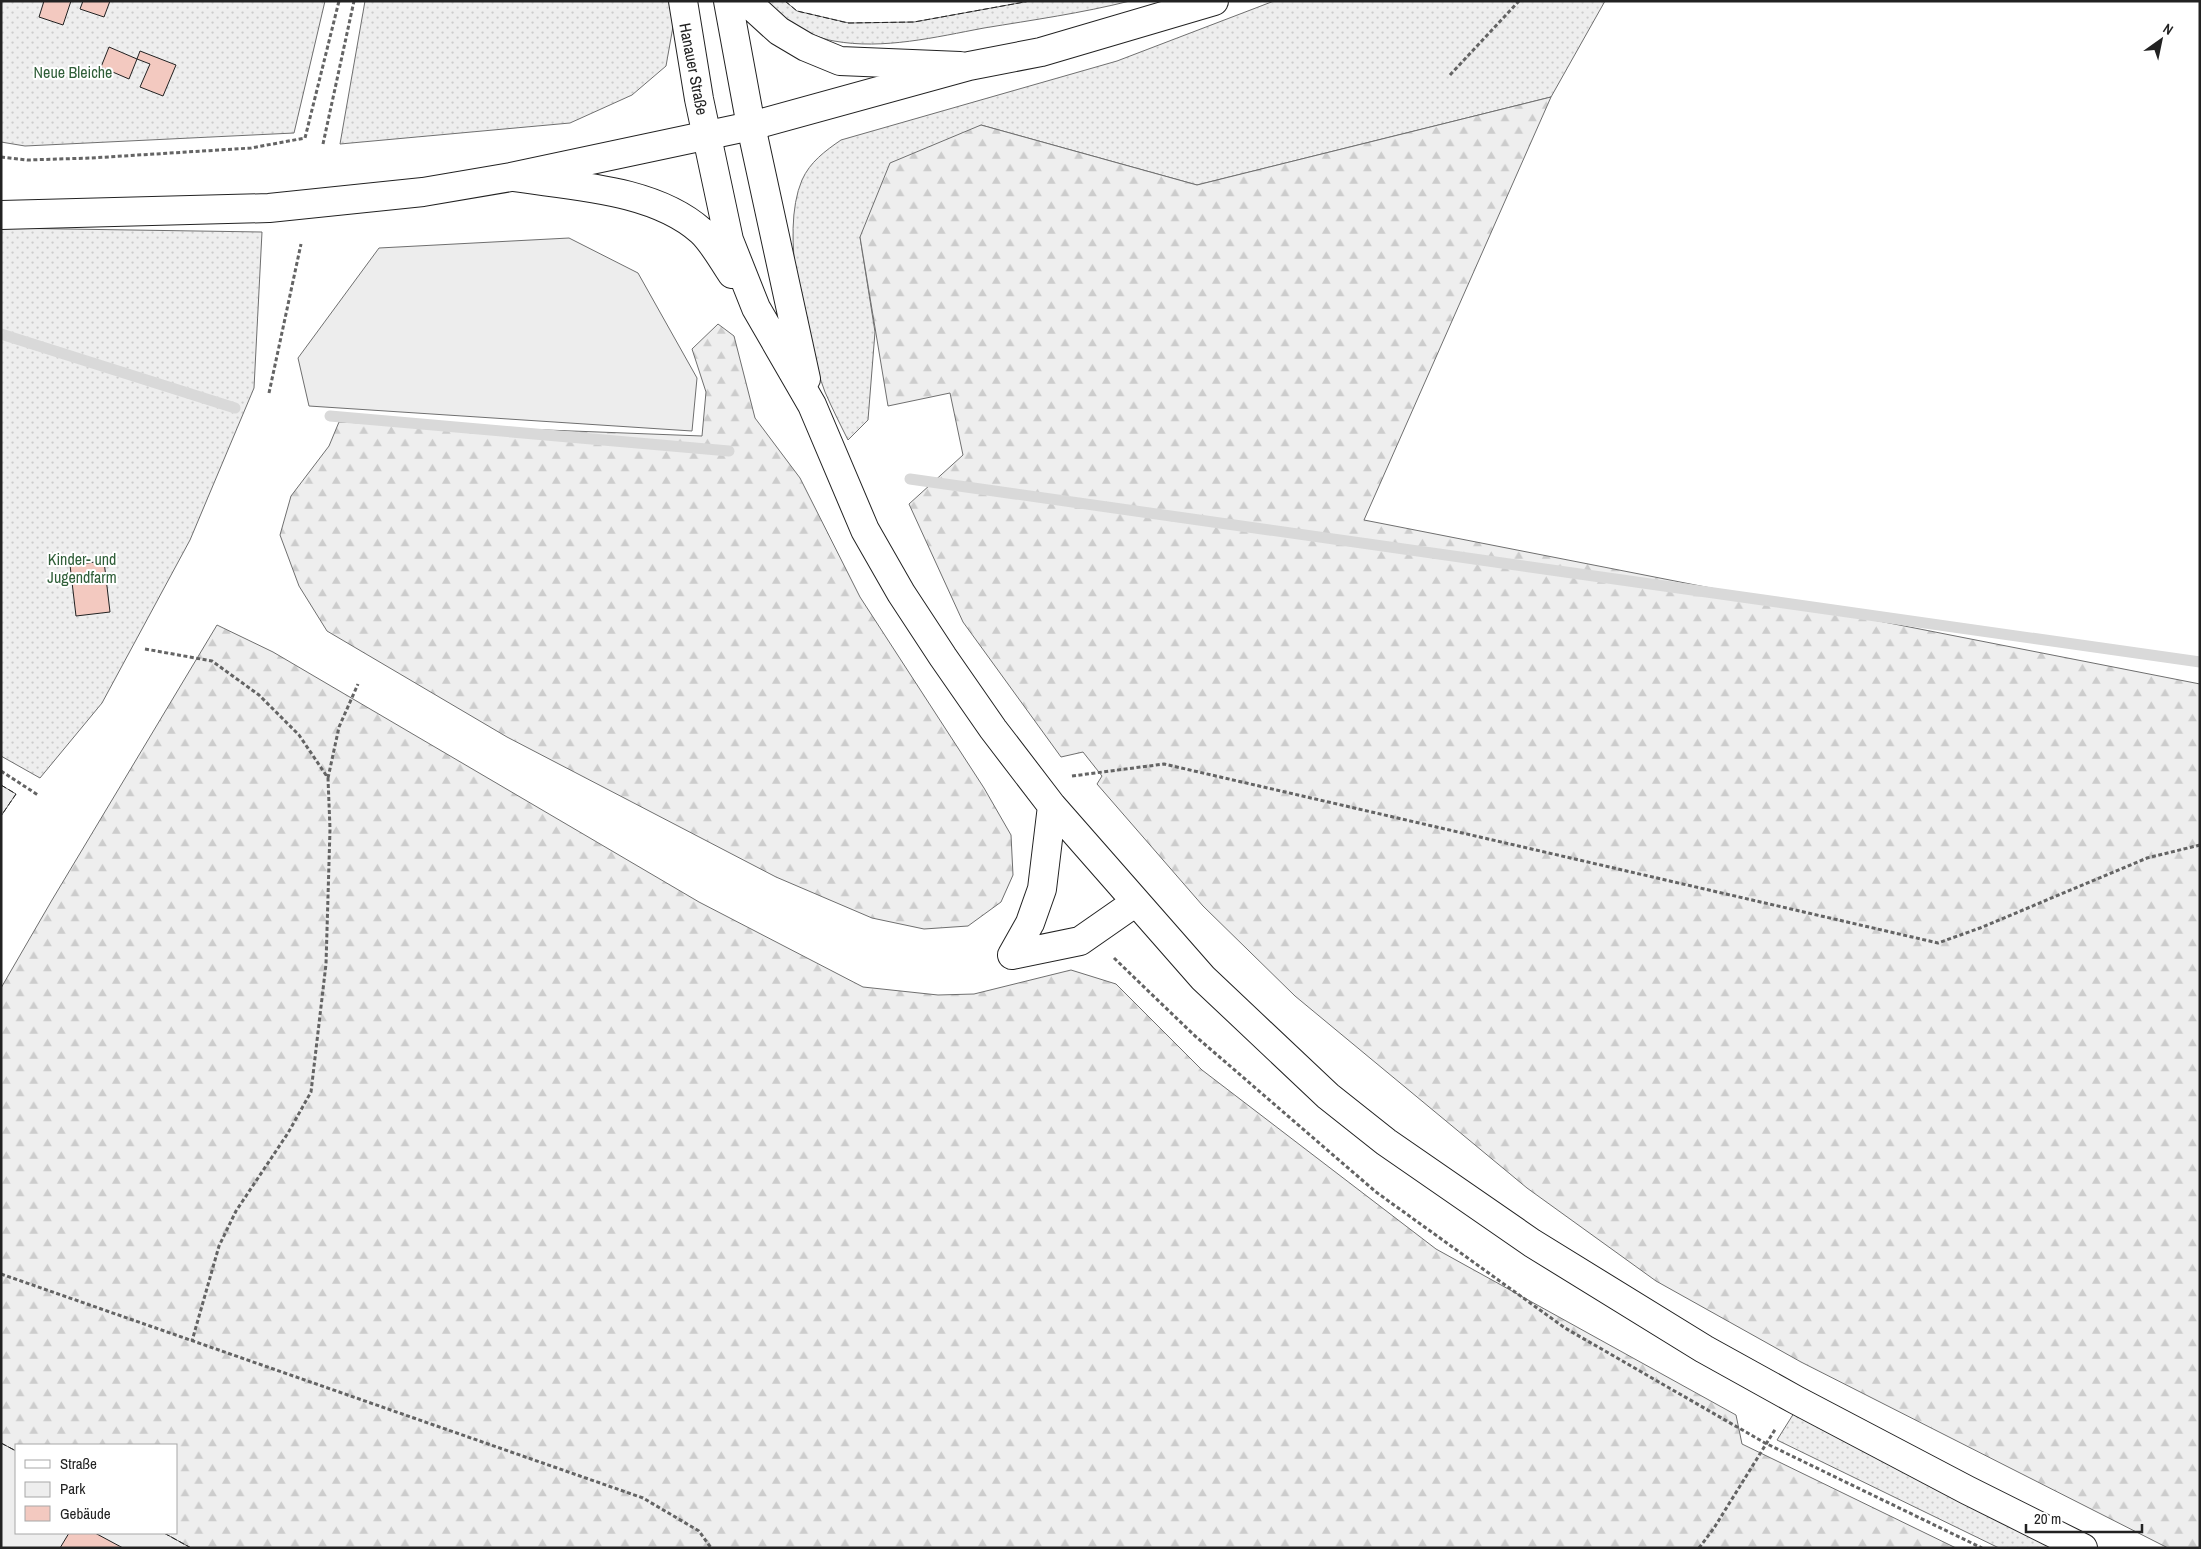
<svg xmlns="http://www.w3.org/2000/svg" width="2201" height="1549" font-family="'Archivo Narrow',sans-serif">
<style>
.grass{fill:url(#grass-dots);stroke:#6f6f6f}
.forest{fill:url(#forest-firs);stroke:#6f6f6f}
.park{fill:#eee;stroke:#6f6f6f}
.parking{fill:#ededed;stroke:#6f6f6f}
.lines{fill:none;stroke-linecap:round;stroke-linejoin:round}
.stream{stroke:#d9d9d9;stroke-width:11}
.building{fill:#f3c9c0;stroke:#222}
.minor-casing{stroke:#222;stroke-width:30}
.major-casing{stroke:#222;stroke-width:30}
.path{stroke:#646464;stroke-width:3;stroke-dasharray:4 2.5;stroke-linecap:butt}
.minor{stroke:#fff;stroke-width:28}
.major{stroke:#fff;stroke-width:28}
.fence{stroke:#222;stroke-width:1;stroke-dasharray:6 2.5;stroke-linecap:butt}
.labels{text-anchor:middle;dominant-baseline:central;stroke-width:4;stroke-linejoin:round;paint-order:stroke}
.street-label{font-size:16px;fill:#222;stroke:#fff}
.park-label{font-size:16px;fill:#2f5e38;stroke:#fff}
</style>
<defs>
<pattern id="grass-dots" width="8" height="8" patternUnits="userSpaceOnUse" patternTransform="scale(1.25)"><rect width="8" height="8" fill="#eee"/><path d="M2 2h.1M6 6h.1" fill="none" stroke="#ccc" stroke-width="1.8" stroke-linecap="round"/></pattern>
<pattern id="forest-firs" width="22" height="20" patternUnits="userSpaceOnUse" patternTransform="scale(1.25)"><rect width="22" height="20" fill="#eee"/><path d="M5 1l3.5 6h-7zM16 11l3.5 6h-7z" fill="#ccc"/></pattern>
</defs>
<rect width="100%" height="100%" fill="#fff"/>
<!-- grass -->
<path class="grass" d="M1 1H325L294 133 25 146 1 142Z
M365 1H672L674 21 666 66 632 95 570 123 340 144Z
M761 1H785L797 11 849 23 914 22 1030 1H1130C1082 13 1033 20 984 28 936 37 883 50 834 41 806 36 784 18 761 1Z
M1274 1H1605L1551 97 1197 185 981 125 860 237 875 332 868 420 848 440C840 424 832 408 825 392 805 338 779 234 802 180 810 162 825 151 841 140L1117 61Z
M1 228 262 232 254 388 190 540 102 703 40 778 1 756Z
M1794 1413 2056 1548H1999L1777 1440Z"/>
<!-- forest -->
<path class="forest" d="M1551 97 1364 520 2200 684V1548H2168L1801 1362 1656 1281 1527 1188 1295 996 1203 906 1097 784 1102 776 1083 752 1061 757 963 622 909 504 963 455 950 393 888 406 860 237 890 163 981 125 1197 185Z
M718 324 734 336 755 418 800 478 860 597 984 788 1011 835 1013 875 1001 902 968 926 924 929 872 918 776 877 507 737 327 631 299 586 280 535 291 496 329 446 339 422 702 436 706 392 692 349Z
M217 625 273 652 699 902 863 987 938 995 974 994 1071 970 1116 984 1202 1070 1436 1249 1736 1415 1742 1444 1956 1548H191L164 1533H176V1445H16V1451L1 1443V988L52 900Z"/>
<!-- park -->
<path class="park" d="M1 785 16 794 1 816Z
M1 1443 16 1451V1533H164L191 1548H1Z"/>
<!-- parking -->
<path class="parking" d="M569 238 638 273 697 378 692 431 309 406 298 358 379 248Z"/>
<g class="lines">
<!-- stream -->
<path class="stream" d="M1 334 235 408
M330 416 729 451
M910 479 2200 662"/>
</g>
<!-- building -->
<path class="building" d="M44 1H71L63 25 39 17Z
M83 1H110L104 17 80 9Z
M109 47 137 59 129 79 101 67Z
M140 51 176 65 163 96 140 87 150 64 137 59Z
M104 561 110 612 76 616 70 565Z
M69 1533H95L123 1548H60Z"/>
<g class="lines">
<!-- minor casing -->
<g class="minor-casing">
<path id="minor" d="M683 1 699 99 729 240 756 308 812 405 865 530 901 593 943 657 993 729 1052 806 1203 978 1328 1096 1386 1142 1532 1243 1704 1349 1796 1400 1967 1490 2083 1548
M728 1 751 126 806 379
M746 1 779 31 806 47 840 61 960 66
M513 177C572 186 654 189 701 231 713 242 723 261 732 274
M1012 955 1030 923 1042 889 1052 806
M1012 955 1080 941 1136 902"/>
</g>
<!-- major casing -->
<g class="major-casing">
<path id="major" d="M1 215 269 208 423 192 511 177 751 126 969 66 1041 52 1214 1"/>
</g>
<!-- path -->
<path class="path" d="M1450 75 1519 1
M323 144 354 1
M1 157 27 160 91 158 251 148 305 138 339 1
M269 393 301 244
M145 649 212 661 259 695 299 735 328 778 330 829 326 964 311 1092 288 1133 236 1211 219 1246 192 1341
M1 771 38 795
M1072 776 1164 764 1938 943 1980 928 2147 858 2200 845
M328 778 339 727 358 684
M1114 958 1194 1035 1376 1192 1565 1328 1765 1443 1982 1548
M1 1274 643 1498 699 1531 711 1548
M1699 1548 1714 1528 1776 1428"/>
<!-- minor -->
<use href="#minor" class="minor"/>
<!-- major -->
<use href="#major" class="major"/>
<!-- fence -->
<path class="fence" d="M785 1 797 11 848 23 914 22 1030 1
M1 785 16 794 1 816
M1 1443 16 1451
M164 1533 191 1548"/>
</g>
<g class="labels">
<!-- street labels -->
<g class="street-label">
<text transform="translate(694 69) rotate(79)">Hanauer Straße</text>
</g>
<!-- park labels -->
<g class="park-label">
<text x="73" y="72">Neue Bleiche</text>
<text x="82" y="559">Kinder- und<tspan x="82" dy="18">Jugendfarm</tspan></text>
</g>
</g>
<!-- border -->
<rect width="2201" height="1549" fill="none" stroke="#222222" stroke-width="5"/>
<!-- legend -->
<rect x="15" y="1444" width="162" height="90" fill="#ffffff" stroke="#a7a7a7"/>
<rect x="25" y="1460" width="25" height="8" fill="#ffffff" stroke="#a7a7a7"/>
<text x="60" y="1469" font-size="15" fill="#222222">Straße</text>
<rect x="25" y="1482" width="25" height="15" fill="#eeeeee" stroke="#a7a7a7"/>
<text x="60" y="1494" font-size="15" fill="#222222">Park</text>
<rect x="25" y="1506" width="25" height="15" fill="#f3c9c0" stroke="#a7a7a7"/>
<text x="60" y="1519" font-size="15" fill="#222222">Gebäude</text>
<!-- north arrow -->
<g transform="translate(2161 40) rotate(33)" stroke="#ffffff" stroke-width="4" paint-order="stroke">
<path d="M0-4L9 19L0 12L-9 19Z" fill="#222222"/>
<text y="-8" font-size="14" font-weight="bold" text-anchor="middle" fill="#222222">N</text>
</g>
<!-- scale -->
<path d="M2026 1524v8h116v-8" fill="none" stroke="#222222" stroke-width="2.5"/>
<text x="2034" y="1524" font-size="15" fill="#222222" stroke="#ffffff" stroke-width="4" paint-order="stroke">20 m</text>
</svg>
